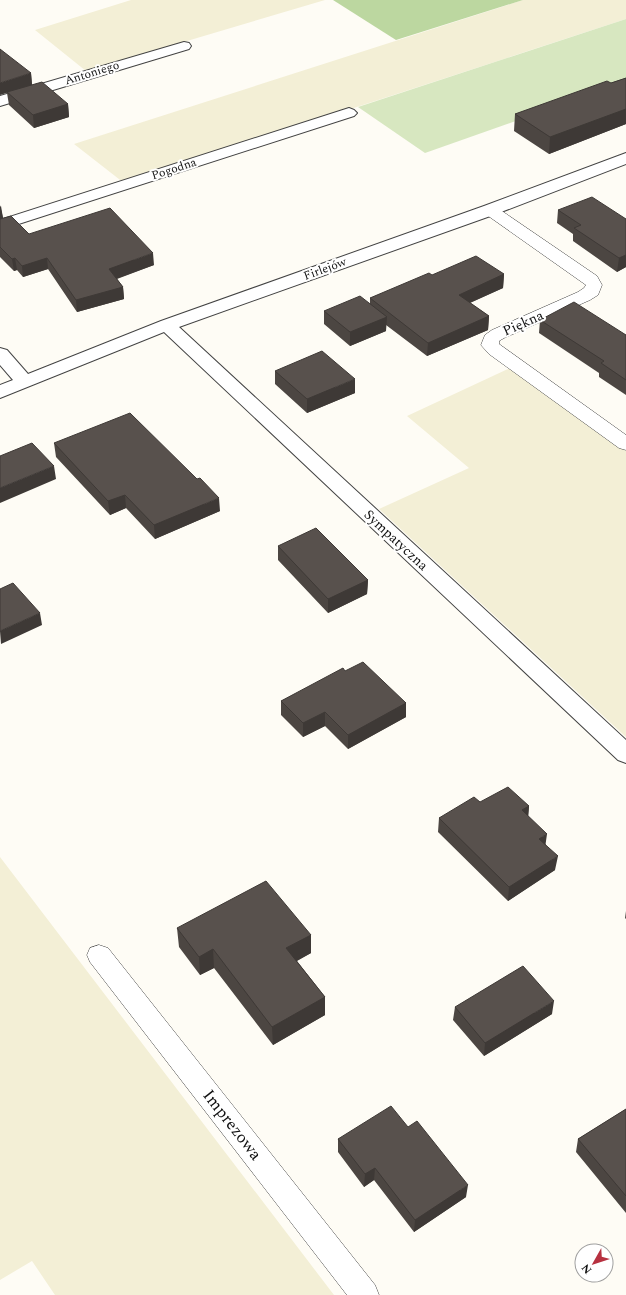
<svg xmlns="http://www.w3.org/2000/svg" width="626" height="1295" font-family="Spectral,serif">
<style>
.farmland{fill:#f3efd6}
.green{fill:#d7e7c0}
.forest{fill:#bcd7a0}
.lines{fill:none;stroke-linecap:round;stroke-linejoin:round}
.lane-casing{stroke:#434343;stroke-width:1}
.street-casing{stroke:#434343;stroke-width:2}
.lane{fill:#fff;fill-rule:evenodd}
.street{fill:#fff;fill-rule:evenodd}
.wall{fill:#4c4642}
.shaded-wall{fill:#3e3936}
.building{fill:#58514d;stroke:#3e3936}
.labels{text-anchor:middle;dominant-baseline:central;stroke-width:4;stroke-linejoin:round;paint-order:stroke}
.far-street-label{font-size:12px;fill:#101010;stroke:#fff}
.street-label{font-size:14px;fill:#101010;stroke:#fff}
.near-street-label{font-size:17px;fill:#101010;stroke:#fff}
</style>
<rect width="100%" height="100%" fill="#fefcf5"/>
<!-- farmland -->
<path class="farmland" d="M131 0H325L86 71 35 30Z
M523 0H626V19L124 183 74 144Z
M512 367 626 451V737L379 509 469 468 407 416Z
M0 857 334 1295H55L32 1261 0 1280Z"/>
<!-- green -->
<path class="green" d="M626 19V82L425 153 358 107Z"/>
<!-- forest -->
<path class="forest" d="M333 0H523L396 40Z"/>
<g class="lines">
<!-- lane casing -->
<g class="lane-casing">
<path id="lane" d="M490 205 496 207 597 276 602 285 598 295 590 300 504 338 499 341V344L626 435V450L619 448 489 354 481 345 485 335 492 330 578 292 584 288 586 285 484 213 482 210 484 207Z
M99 945 108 948 375 1285 379 1295H347L90 962 87 955 90 948Z"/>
</g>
<!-- street casing -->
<g class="street-casing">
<path id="street" d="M184 42 189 43 191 46 189 49 0 106V96Z
M349 108 354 110 357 113 354 116 0 230V220Z
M626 153V164L496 214 179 327 626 740V763L618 760 164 332 0 398V385L13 380 0 365V348L7 350 28 374 161 321 484 206Z"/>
</g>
<!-- lane -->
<use href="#lane" class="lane"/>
<!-- street -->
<use href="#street" class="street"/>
</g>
<!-- wall -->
<path class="wall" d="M31 73 32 85 68 104 69 117 34 128 9 105 7 93Z
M626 78V124L549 154 514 131 515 114Z
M0 205 3 218 1 219 29 234 154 265 117 279 123 287 124 299 77 312 48 269 23 277 17 270 14 271 0 257Z
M558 210 626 219V267L617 272 573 241V234L557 223Z
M504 274 503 288 470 303 489 316 488 330 427 356 386 325V331L350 346 324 324V311L370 304V298L432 275Z
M540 320 626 335V395L599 377V373L539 333Z
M275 371 355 393 307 413 275 384Z
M54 443 220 511 155 539 126 508 110 515 56 457Z
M278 546 368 580 367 594 328 613 278 560Z
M345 671 406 703V717L348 749 325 726 303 737 281 715V701Z
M480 802 529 806 528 816 546 845 555 870 508 901 438 832 439 818Z
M626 911V919L625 918Z
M177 928 311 935V953L297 961 325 997V1015L273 1045 214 968 200 975 179 947Z
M455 1007 552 1014 484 1056 453 1020Z
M626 1109V1213L576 1152 578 1139Z
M408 1127 466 1197 414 1232 374 1180 364 1187 338 1152V1139Z"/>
<!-- shaded-wall -->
<path class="shaded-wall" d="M31 73 32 85 0 95V83Z
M68 104 69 117 34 128 33 115Z
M626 109V124L549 154 550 137Z
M1 206 3 218 0 219V207Z
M153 253 154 265 110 281 109 269Z
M626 255V267L617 272 619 258Z
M15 258 17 270 14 271 12 259Z
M47 258 48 269 23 277 22 266Z
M504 274 503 288 458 308 459 295Z
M123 287 124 299 77 312 76 300Z
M489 316 488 330 427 356 428 343Z
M387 317 386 331 350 346V332Z
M355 379V393L307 413V399Z
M54 466 56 479 0 503V488Z
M125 495 126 508 110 515 108 501Z
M219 498 220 511 155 539 154 525Z
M368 580 367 594 328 613V599Z
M40 613 42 625 1 644 0 631Z
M406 703V717L348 749V735Z
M325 712V726L303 737V723Z
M529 806 528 819 522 810Z
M547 834 545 848 539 839Z
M558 856 555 870 508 901 509 887Z
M311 935V953L287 966 286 948Z
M213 949 214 968 200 975 199 957Z
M325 997V1015L273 1045 272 1027Z
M554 1001 552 1014 484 1056 485 1043Z
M375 1168 374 1180 364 1187 365 1174Z
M468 1185 466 1197 414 1232 415 1220Z"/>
<!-- building -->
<path class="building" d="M0 49 31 73 0 83Z
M626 78V109L550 137 515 114 607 81 611 83Z
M42 82 68 104 33 115 7 92Z
M592 197 626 219V255L619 258 574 228 581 225 558 210Z
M110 208 153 253 109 269 123 287 76 300 47 258 22 266 15 258 12 259 0 247V219L11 216 29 234Z
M476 256 504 274 459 295 489 316 428 343 370 298 429 273 432 275Z
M360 296 387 317 350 332 324 311Z
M574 302 626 335V380L601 363 604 361 540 320Z
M322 351 355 379 307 399 275 371Z
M130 413 197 479 200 478 219 498 154 525 125 495 108 501 54 443Z
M32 443 54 466 0 488V456Z
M316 528 368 580 328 599 278 546Z
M13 583 40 613 0 631V589Z
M363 662 406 703 348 735 325 712 303 723 281 701 343 668 345 671Z
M508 787 529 806 522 810 547 834 539 839 558 856 509 887 439 818 474 797 480 802Z
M266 881 311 935 286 948 325 997 272 1027 213 949 199 957 177 928Z
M523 966 554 1001 485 1043 455 1007Z
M391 1106 408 1127 417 1121 468 1185 415 1220 375 1168 365 1174 338 1139Z
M626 1109V1196L578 1139Z"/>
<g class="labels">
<!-- far-street labels -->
<g class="far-street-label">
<text transform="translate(92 73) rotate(-17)">Antoniego</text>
<text transform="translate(174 169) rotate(-18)">Pogodna</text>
<text transform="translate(325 269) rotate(-20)">Firlejów</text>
</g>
<!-- street labels -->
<g class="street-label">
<text transform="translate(523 323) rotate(-24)">Piękna</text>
<text transform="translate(396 540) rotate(43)">Sympatyczna</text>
</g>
<!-- near-street labels -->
<g class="near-street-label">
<text transform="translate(232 1125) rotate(52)">Imprezowa</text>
</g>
</g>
<!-- north arrow -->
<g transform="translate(594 1263) rotate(231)"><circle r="19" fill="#ffffff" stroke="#9f9f9f"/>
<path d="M0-3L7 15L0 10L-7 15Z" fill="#b73140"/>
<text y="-6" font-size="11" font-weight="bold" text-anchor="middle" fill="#101010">N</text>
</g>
</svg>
